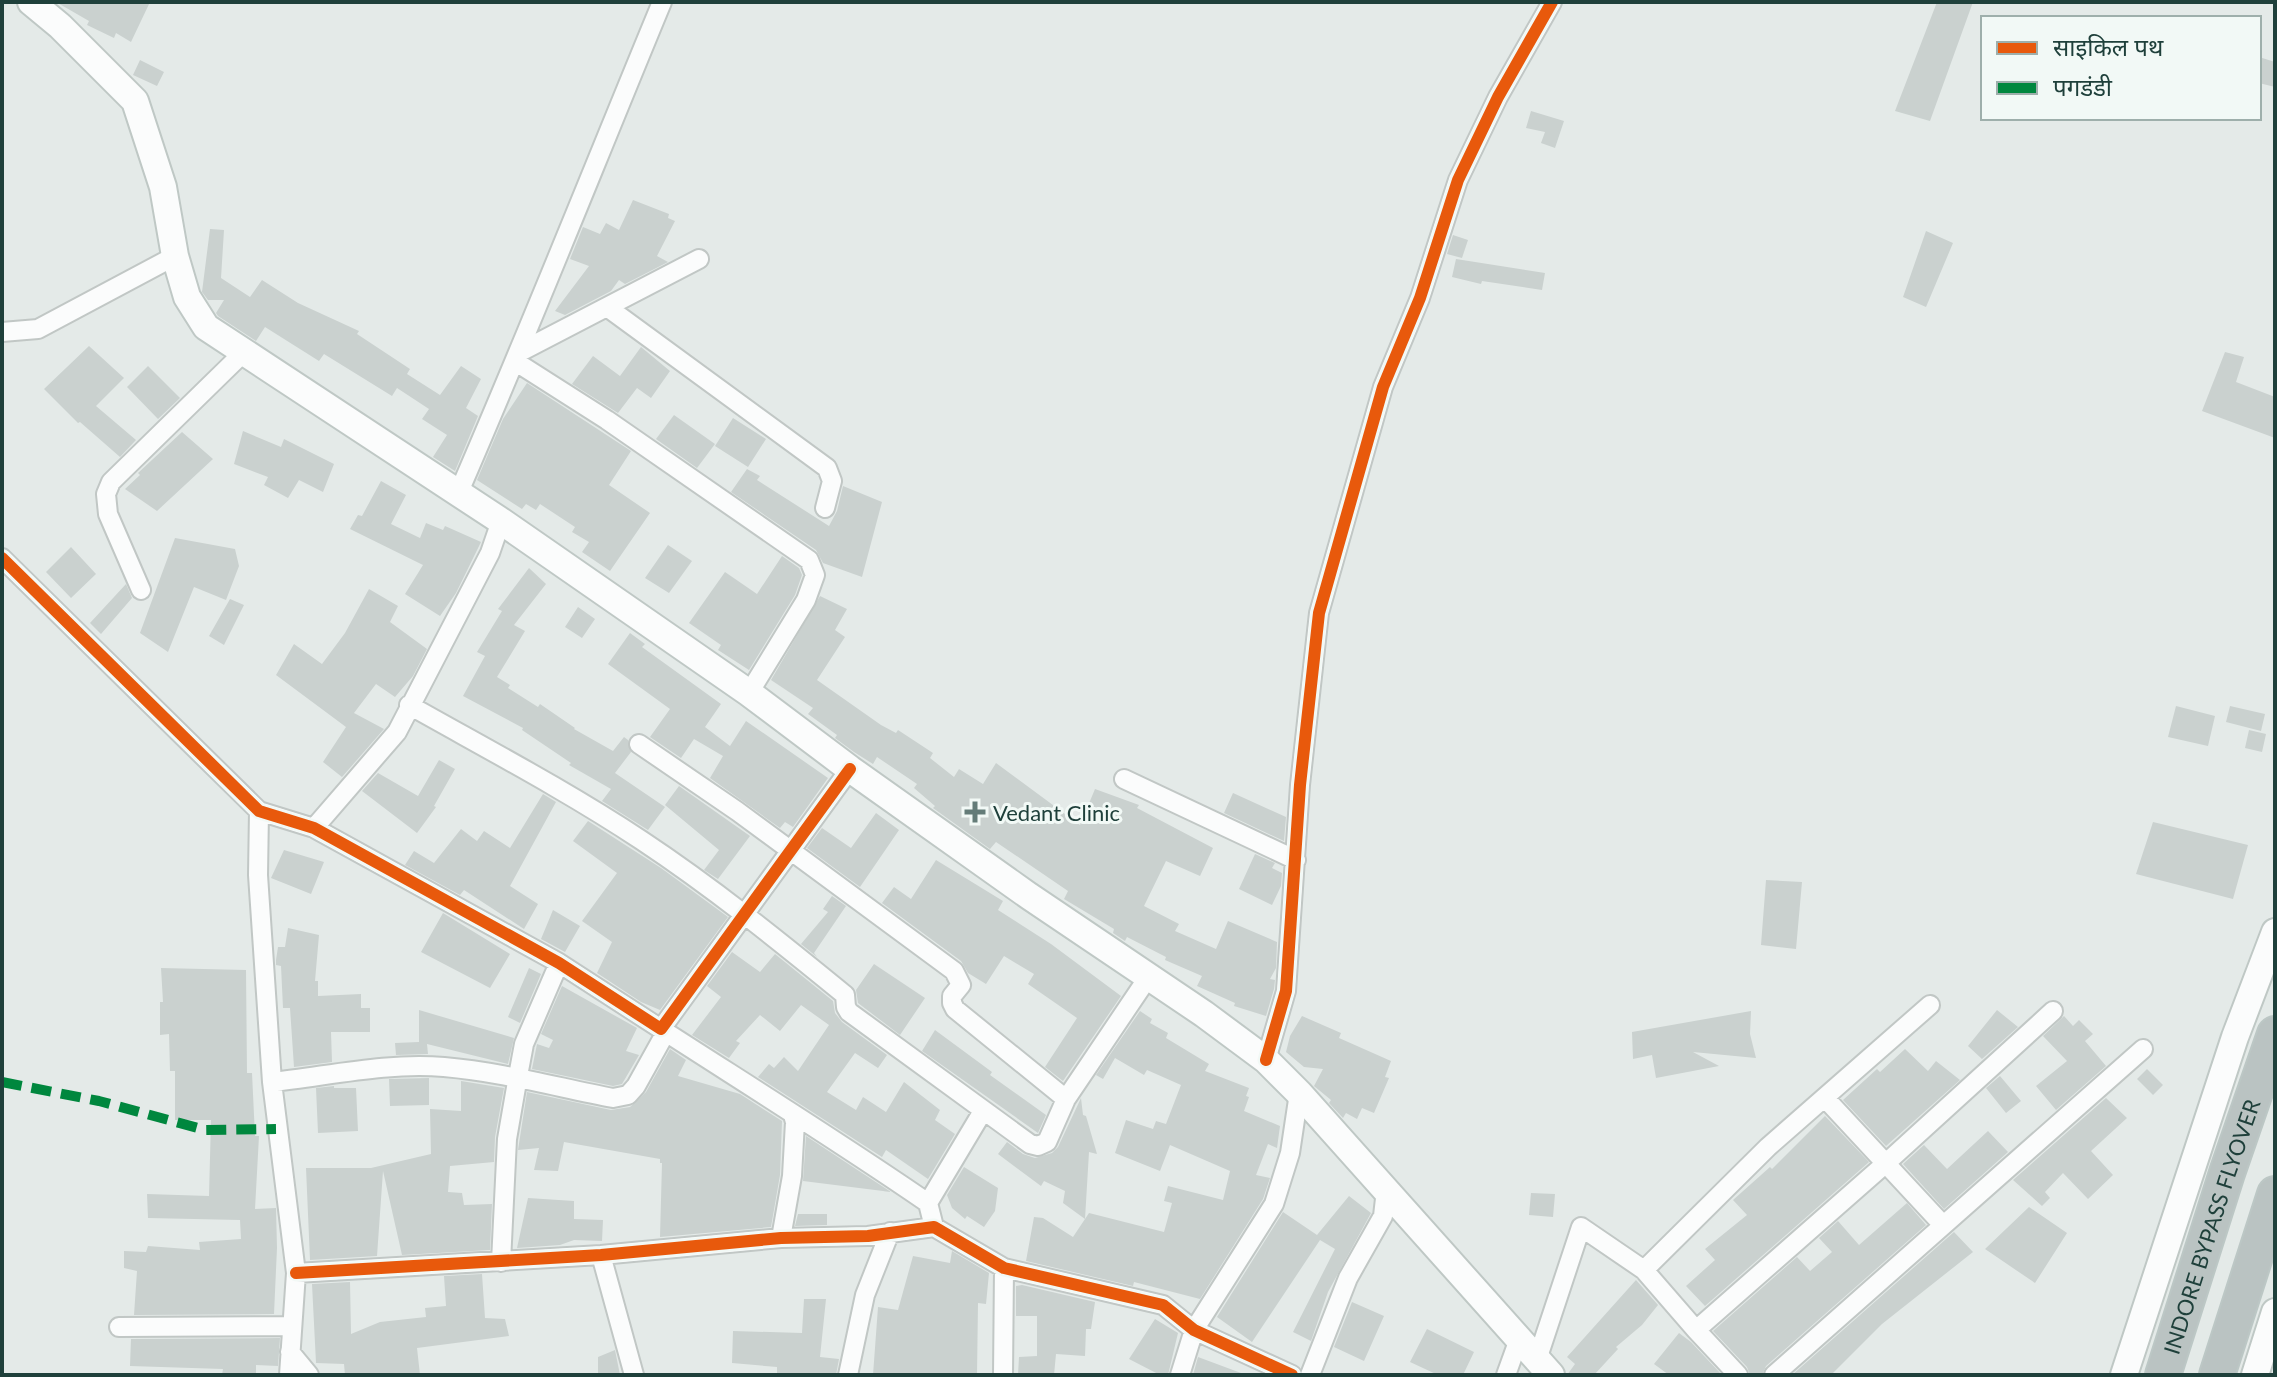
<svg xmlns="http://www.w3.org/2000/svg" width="2277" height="1377" font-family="Lato,'Noto Sans Devanagari',sans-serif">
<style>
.building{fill:#cad1cf}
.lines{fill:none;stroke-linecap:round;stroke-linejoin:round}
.street-casing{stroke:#c1c7c5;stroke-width:22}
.secondary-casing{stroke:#bfc8c5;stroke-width:30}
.highway-casing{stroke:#bcc7c5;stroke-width:38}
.street{stroke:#fbfcfc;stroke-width:18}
.secondary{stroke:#fbfcfc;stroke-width:26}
.highway{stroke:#bac3c2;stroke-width:34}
.quiet{stroke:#00873e;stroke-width:10;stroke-dasharray:20 10;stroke-linecap:butt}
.cycleway-casing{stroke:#f2f9f6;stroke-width:17}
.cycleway{stroke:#e8590c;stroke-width:12}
.poi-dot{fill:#647c78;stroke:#f2f9f6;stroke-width:3}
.labels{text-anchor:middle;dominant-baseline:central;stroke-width:6;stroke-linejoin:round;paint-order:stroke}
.poi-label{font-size:22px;fill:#1f403b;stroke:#f2f9f6;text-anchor:start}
.street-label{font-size:22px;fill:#1f403b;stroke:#f2f9f6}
</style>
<rect width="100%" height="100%" fill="#e4eae8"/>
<!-- building -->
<path class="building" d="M56 2H150L131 42 116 33 114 38 87 25 89 21Z
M1937 2H1973L1930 121 1895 111Z
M2259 57 2275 62V87L2259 83Z
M140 60 164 72 157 86 133 75Z
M1531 111 1564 121 1555 148 1541 143 1545 132 1526 128Z
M633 200 669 214 668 218 675 221 657 256 668 262 625 284 619 280 611 291 565 315 555 311 589 266 570 259 583 227 600 234 606 223 619 230Z
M210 229 224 230 221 278 250 297 262 280 298 303 359 331 357 334 410 369 407 374 440 395 461 366 481 379 466 408 478 416 455 471 433 457 447 435 422 419 429 409 397 388 392 396 324 354 319 361 265 327 256 341 218 316 216 313 224 300H208L202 292Z
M1926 231 1953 243 1926 307 1903 297Z
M1453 235 1468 240 1462 258 1447 254Z
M1456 259 1545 273 1542 290 1482 281 1481 284 1452 277Z
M89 346 124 378 96 406 136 440 120 457 80 422 78 423 44 389Z
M641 347 670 371 651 398 637 388 618 413 572 384 593 356 620 376Z
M2225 352 2244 357 2236 382 2275 397V438L2202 411Z
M148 366 180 398 158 419 127 387Z
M527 383 631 451 609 485 650 513 610 571 582 552 589 542 572 532 575 527 540 504 536 510 526 504 522 509 477 480 503 419Z
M674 415 715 444 697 468 656 439Z
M733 418 766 439 748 467 715 446Z
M243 431 281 447 284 439 334 464 323 492 299 480 288 498 264 485 268 477 234 464Z
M182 432 213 459 157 511 125 489 140 475 138 473Z
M747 469 760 476 757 480 829 526 837 511 843 486 882 502 862 577 823 563 816 550 731 492Z
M381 481 406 495 391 524 420 538 426 523 443 530 445 526 481 542 456 593 440 616 405 594 423 565 350 529 358 515 362 516Z
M175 538 235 549 239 566 226 600 194 587 168 652 140 633Z
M668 545 692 561 669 593 645 578Z
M71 547 96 574 71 598 46 572Z
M782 556 799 568 802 575 795 595 749 670 718 650 721 645 689 623 725 572 757 594Z
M529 568 546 584 514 625 525 631 497 677 510 685 508 688 538 707 540 704 575 728 574 729 613 751 624 737 628 740 631 752 615 773 665 807 648 830 602 801 611 789 569 765 571 763 522 730 523 728 463 696 485 656 477 652 502 611 498 609Z
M126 584 132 598 101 634 90 623Z
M369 589 398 606 390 622 427 649 413 676 395 697 376 684 354 713 384 729 342 777 323 762 346 727 276 675 294 644 322 664 345 633Z
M820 596 847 609 835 630 845 637 817 680 881 725 896 733 898 730 933 753 930 758 954 777 959 769 983 784 996 763 1080 825 1095 789 1139 805 1137 808 1213 848 1200 876 1166 861 1144 906 1179 924 1175 931 1216 949 1228 921 1277 942 1276 968 1270 979 1275 980 1274 989 1266 1016 1234 1006 1235 1003 1197 986 1202 976 1165 960 1166 957 1127 937 1125 941 1113 933 1114 929 1064 899 1068 891 996 842 990 849 933 808 935 806 914 788 917 784 877 757 873 764 854 752 835 738 837 735 808 714 813 708 771 680Z
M230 599 244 605 224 645 209 636Z
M578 607 595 619 582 638 565 627Z
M630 633 645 644 642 647 721 704 705 727 730 746 746 721 828 778 793 827 785 822 780 828 710 778 723 756 694 739 681 758 650 737 670 709 608 664Z
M2176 706 2215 716 2208 746 2168 737Z
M2230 706 2265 714 2261 731 2226 722Z
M2249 730 2266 734 2262 752 2245 748Z
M439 760 455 769 434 806 436 807 417 833 362 791 378 773 418 796Z
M679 786 750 836 718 879 704 870 719 850 665 805Z
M1233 793 1286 817 1284 841 1224 813Z
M543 794 556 802 510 886 538 904 524 929 464 890 460 895 405 865 414 851 434 863 461 829 477 841 484 831 510 848Z
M876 813 899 830 860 887 807 848 822 828 851 848Z
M588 821 661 868 728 917 660 1010 641 1002 597 973 612 942 582 921 617 873 573 841Z
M2153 822 2248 845 2233 899 2136 874Z
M284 850 324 862 311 894 271 878Z
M1255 854 1275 863 1272 868 1282 873 1281 886 1272 905 1239 889Z
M936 860 1003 901 998 910 1051 944 1121 996 1063 1081 1045 1067 1077 1018 1028 984 1034 974 1004 956 986 984 968 973 961 961 882 903 894 887 911 899Z
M1766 880 1802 882 1796 949 1761 945Z
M832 896 846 906 814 953 817 957 801 944 828 912 823 909Z
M553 910 580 926 565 952 541 939Z
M443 913 510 954 490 988 421 952Z
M288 928 319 935 315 981H318V996L361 994V1008H370V1032H331L332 1062 294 1067 290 1008H283L281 966 276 965V960L278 947H285Z
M732 952 760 972 775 954 833 1001 835 1013 842 1022 887 1055 878 1068 855 1053 827 1092 856 1110 863 1097 886 1112 904 1082 940 1110 935 1120 955 1134 928 1179 886 1150 882 1157 758 1077 769 1064 774 1068 784 1057 798 1071 829 1025 801 1005 780 1031 760 1015 736 1041 740 1043 729 1058 692 1035 721 997 707 986Z
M874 964 925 998 900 1035 858 1003 856 990Z
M161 968 246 970 247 1073H252L255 1136H259L255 1209 276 1208 277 1248 274 1314 134 1315 137 1271 124 1268V1251L146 1252 148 1246 200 1250 199 1242 241 1239 240 1220 148 1218 147 1194 209 1196 211 1120H175V1071H170L169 1034 160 1035V1002H163Z
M529 968 541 974 520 1023 508 1017Z
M562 986 637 1028 626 1051 639 1055 622 1084 613 1086 532 1069 537 1044 549 1048 553 1040 541 1034Z
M419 1010 514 1038 508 1064 427 1044 428 1054 396 1055 395 1043 419 1042Z
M1997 1010 2018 1027 1982 1059 1968 1046Z
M1140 1011 1152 1019 1150 1023 1168 1033 1166 1038 1209 1064 1205 1071 1249 1088 1246 1096 1249 1097 1244 1111 1280 1126 1277 1148 1268 1144 1256 1175 1270 1178 1263 1199 1200 1299 1134 1282 1133 1286 1026 1261 1034 1217 1043 1218 1073 1237 1085 1219 1063 1203 1065 1191 1044 1181 1041 1186 998 1154 1007 1142 1023 1154 1035 1158 1052 1153 1058 1147 1081 1098 1083 1115 1086 1116 1097 1154 1089 1152 1085 1219 1089 1213 1164 1232 1172 1203 1164 1201 1168 1186 1223 1200 1230 1171 1170 1145 1160 1171 1115 1153 1126 1120 1153 1129 1156 1121 1166 1124 1181 1085 1147 1070 1144 1075 1115 1058 1103 1079 1096 1075Z
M1751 1011 1750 1034 1756 1058 1693 1052 1719 1066 1656 1078 1652 1055 1633 1059 1632 1032Z
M1302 1016 1341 1033 1339 1038 1391 1061 1385 1077 1389 1078 1374 1113 1362 1108 1357 1119 1346 1113 1343 1118 1329 1103 1331 1100 1314 1086 1323 1069 1304 1067 1286 1052 1290 1036Z
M2064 1016 2073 1026 2079 1020 2093 1034 2085 1041 2106 1066 2056 1110 2036 1086 2067 1061 2043 1036Z
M935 1030 992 1072 990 1075 1046 1115 1038 1133 922 1051Z
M670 1049 686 1060 678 1076 740 1094 782 1121 780 1175 771 1227 660 1237 662 1163H660V1159L564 1142 558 1171 534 1170 539 1148 518 1150 527 1092 611 1110 630 1107 646 1092Z
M1905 1049 1928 1071 1936 1061 1960 1080 1886 1146 1843 1100 1877 1069 1880 1072Z
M2147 1069 2163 1085 2153 1095 2137 1079Z
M2000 1076 2021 1101 2006 1113 1986 1088Z
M429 1078V1105L390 1106 389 1079Z
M461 1081 504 1088 495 1137 494 1162 450 1166 448 1192 462 1193 464 1205 492 1204 490 1250 402 1255 383 1171 377 1256 310 1260 306 1168H371L431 1154 430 1109 461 1111Z
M334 1086V1088H356L358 1131 318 1133 316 1088Z
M2106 1098 2127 1118 2091 1151 2113 1175 2088 1199 2063 1173 2045 1192 2050 1198 2042 1206 2013 1180Z
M1825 1116 1869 1162 1705 1306 1686 1286 1715 1260 1705 1249 1747 1215 1733 1200 1770 1167 1772 1169Z
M1988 1131 2008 1152 1944 1209 1903 1164 1924 1145 1947 1169Z
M806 1136 856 1169 891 1192 803 1181Z
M964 1167 998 1188 995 1211 984 1227 967 1216 965 1219 952 1208 947 1195Z
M1531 1193 1555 1194 1553 1217 1529 1215Z
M1349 1196 1371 1213 1328 1292 1311 1341 1293 1332 1335 1249 1320 1240 1252 1342 1217 1317 1283 1212 1317 1235Z
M528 1198 574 1201V1219L603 1220 602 1241 574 1240 560 1245 517 1248Z
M1907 1203 1926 1225 1766 1366 1762 1375H1750L1747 1367 1713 1331 1797 1257 1810 1271 1832 1252 1819 1238 1838 1221 1859 1245Z
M2029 1207 2067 1233 2035 1283 1985 1249Z
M798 1214H827V1225L795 1226Z
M1954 1232 1973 1252 1882 1324 1831 1375H1792Z
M952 1251 989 1273 986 1304 978 1303 977 1375H873L878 1307 898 1310 913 1256 950 1263Z
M482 1274 485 1318 505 1319 509 1336 417 1348 420 1375H345L344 1364 316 1363 312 1284 350 1282 351 1334 380 1322 426 1317 425 1308 446 1306 444 1276Z
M1636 1280 1658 1305 1642 1325 1616 1347 1618 1349 1594 1375H1567L1575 1364 1567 1357Z
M1022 1285 1095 1302 1091 1329H1086L1085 1356 1056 1354 1054 1375H1018L1019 1357 1037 1356V1316H1016V1286Z
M804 1299H826L820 1357 839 1359 836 1375H777V1367L732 1363 733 1331 802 1333Z
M1352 1302 1384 1316 1364 1361 1334 1347Z
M1155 1319 1178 1333 1168 1375H1160L1129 1359Z
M1427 1329 1474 1352 1463 1375H1438L1410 1362Z
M1679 1333 1691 1342 1722 1375H1669L1654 1364Z
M280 1338 278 1366 256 1365V1375H222L223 1369 130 1366 131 1339Z
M615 1350 620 1375H598V1357Z
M1198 1357 1241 1373V1375H1193Z"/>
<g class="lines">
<!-- street casing -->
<g class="street-casing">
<path id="street" d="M607 307 827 468 832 481 825 508
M2 332 38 329 175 256
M520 352 699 259
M516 362 607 420 809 560 815 575 806 600 749 693
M458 494C529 331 594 166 662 2
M2 558 259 811 314 828 559 963 661 1029 850 769
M141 590 108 514 106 494 111 482 244 352
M409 705C487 749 567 791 641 840 712 887 779 941 845 995L846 1007 849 1012 1030 1144 1038 1146 1047 1142 1066 1099 1149 976
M639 744 737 811 954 971 961 985 952 996V1003L955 1009 1066 1099
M1124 779 1296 860
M259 811 258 875 272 1082 296 1273 289 1375
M314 828 397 732 490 553 501 521
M661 1029C751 1087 841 1143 928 1203L934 1227
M1266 1060 1286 991 1300 785 1319 613 1383 387 1420 298 1458 180 1498 97 1552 2
M272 1082C328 1076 388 1062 444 1067 502 1072 556 1087 613 1098L628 1095 636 1086 666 1032
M1825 1098 1943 1225
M928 1203 983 1111
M781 1238 792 1176 795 1122 793 1115
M601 1255 634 1375
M501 1262 507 1139 518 1076 524 1044 559 963
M1644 1270 1768 1147 1930 1005
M296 1273 601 1255 781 1238 868 1236 934 1227 1004 1268 1163 1305 1194 1330 1292 1375
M119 1327 292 1326
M1696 1330 1738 1375
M290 1352 309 1375
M1537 1360 1581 1227 1644 1270 1696 1330 1885 1164 2053 1011
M848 1375 865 1295 890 1232
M1003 1375 1004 1268
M1180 1375 1194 1330 1274 1204 1290 1153 1299 1093
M1310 1375 1348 1278 1383 1216 1386 1190
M1506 1375 1519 1339
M1774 1375 2143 1049"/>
</g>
<!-- secondary casing -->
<g class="secondary-casing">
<path id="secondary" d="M31 2 60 26 135 101 163 187 175 256 187 297 206 327 501 521 749 693 850 769 1029 896 1204 1014 1266 1060 1299 1093 1551 1375
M2124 1375 2235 1037 2275 932
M2255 1375 2275 1312"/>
</g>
<!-- highway casing -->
<g class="highway-casing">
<g id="highway">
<path id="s1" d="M2163 1375 2227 1173 2275 1034"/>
<path d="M2217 1375 2275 1194"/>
</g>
</g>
<!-- street -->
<use href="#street" class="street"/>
<!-- secondary -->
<use href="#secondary" class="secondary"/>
<!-- highway -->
<use href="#highway" class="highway"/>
<!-- quiet -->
<path class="quiet" d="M2 1082 99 1101 205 1130 276 1129"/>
<!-- cycleway casing -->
<g class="cycleway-casing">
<path id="cycleway" d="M2 558 259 811 314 828 559 963 661 1029 850 769
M1266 1060 1286 991 1300 785 1319 613 1383 387 1420 298 1458 180 1498 97 1552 2
M296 1273 601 1255 781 1238 868 1236 934 1227 1004 1268 1163 1305 1194 1330 1292 1375"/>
</g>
<!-- cycleway -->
<use href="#cycleway" class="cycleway"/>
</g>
<!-- markers -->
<path class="poi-dot" d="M971 800h8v8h8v8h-8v8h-8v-8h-8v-8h8z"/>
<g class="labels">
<!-- poi labels -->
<g class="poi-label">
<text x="993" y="812">Vedant Clinic</text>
</g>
<!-- street labels -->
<g class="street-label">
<text stroke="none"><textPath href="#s1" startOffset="156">INDORE BYPASS FLYOVER</textPath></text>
</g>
</g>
<!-- border -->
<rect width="2277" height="1377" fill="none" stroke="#1f403b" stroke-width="8"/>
<!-- legend -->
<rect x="1981" y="16" width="280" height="104" fill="#f2f9f6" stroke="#9eafab" stroke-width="2"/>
<rect x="1997" y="42" width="40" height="12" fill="#e8590c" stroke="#9eafab" stroke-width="2"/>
<text x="2053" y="56" font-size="24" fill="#1f403b">साइकिल पथ</text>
<rect x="1997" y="82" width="40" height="12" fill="#00873e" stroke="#9eafab" stroke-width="2"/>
<text x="2053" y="96" font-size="24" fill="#1f403b">पगडंडी</text>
</svg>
